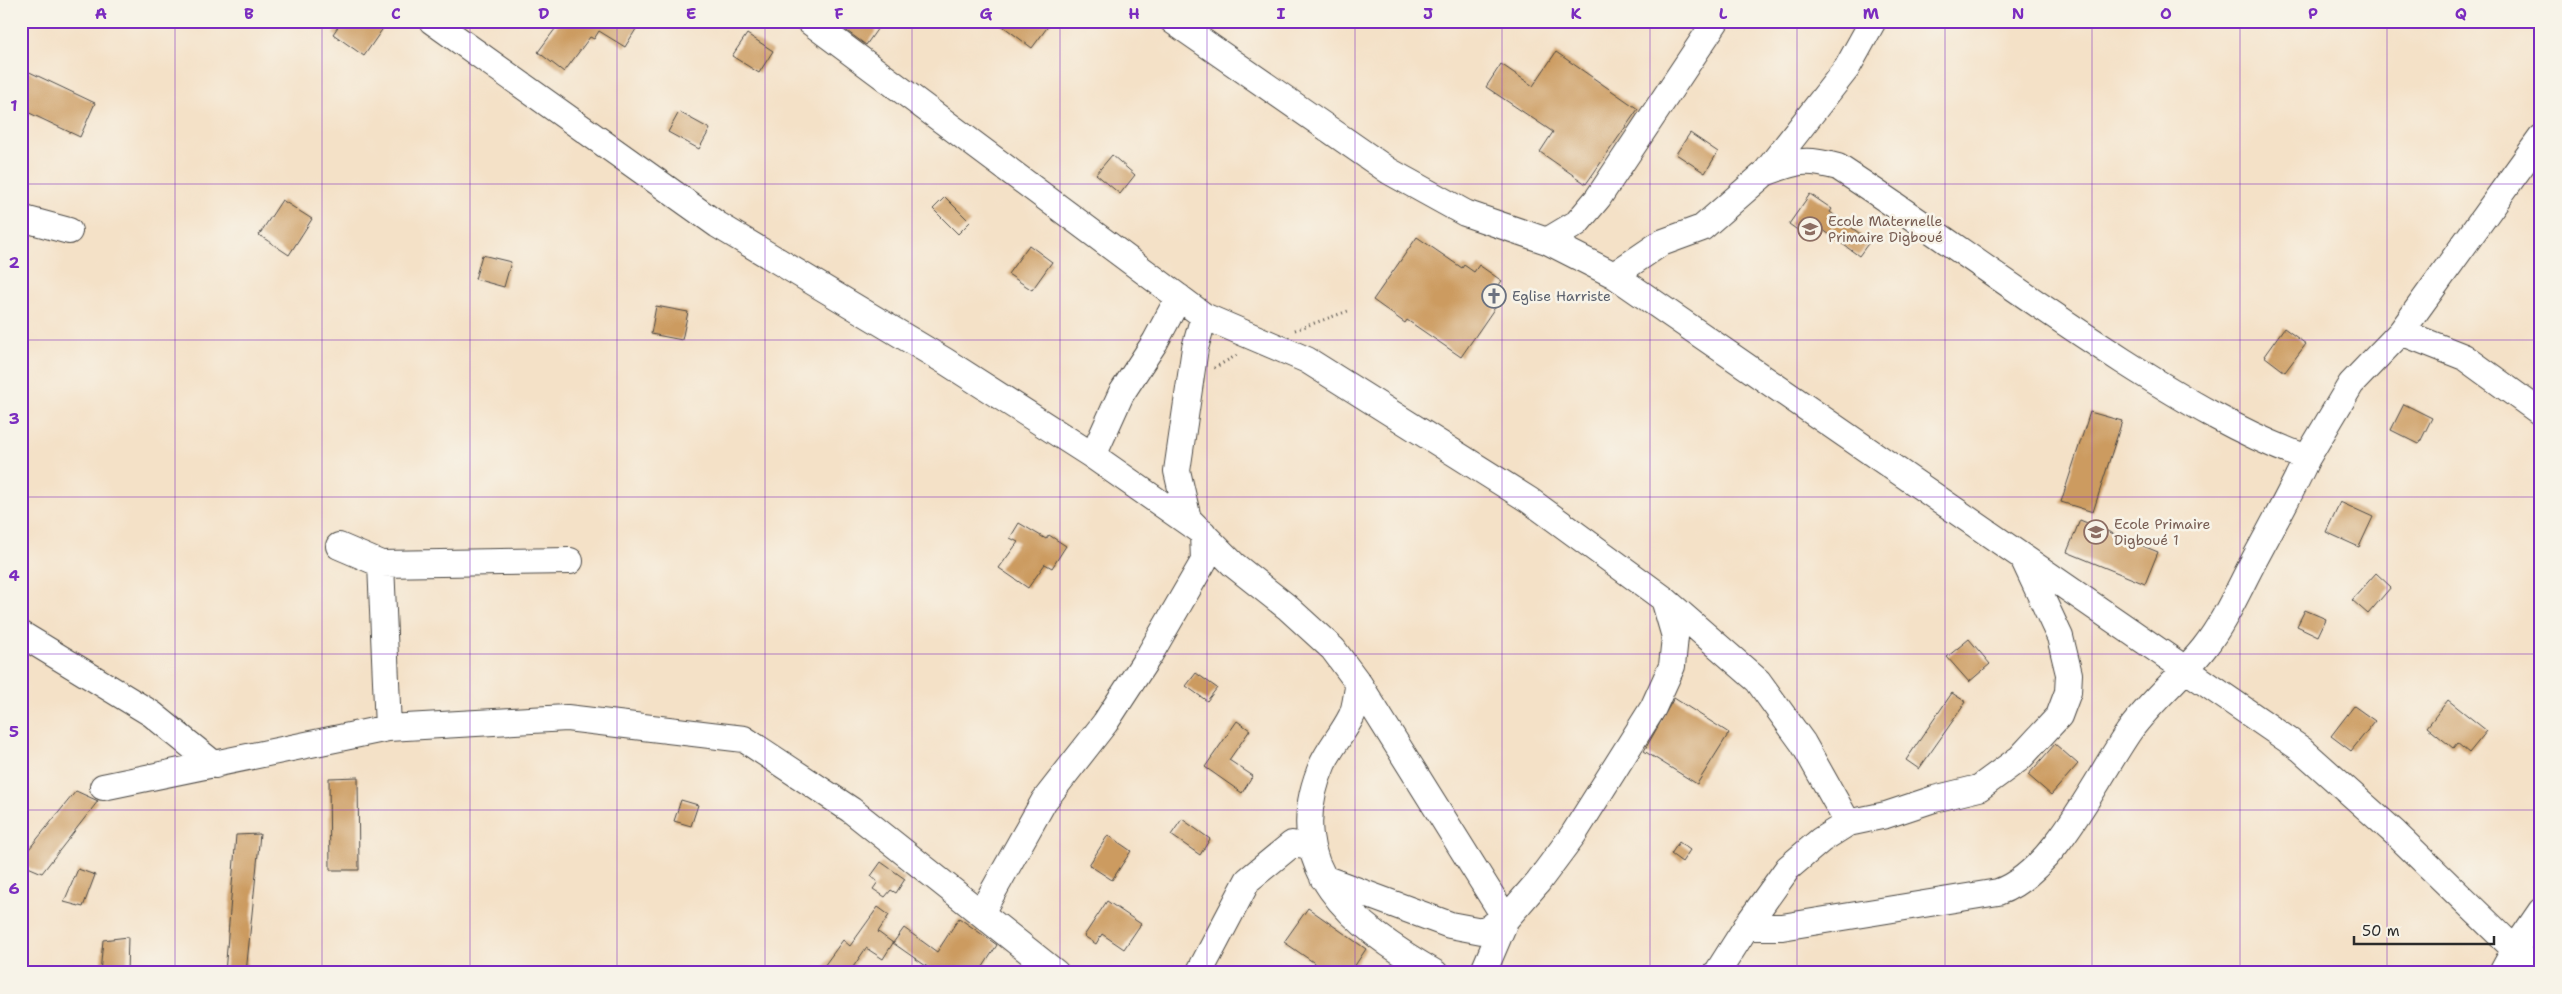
<svg xmlns="http://www.w3.org/2000/svg" width="2562" height="994" font-family="'Shantell Sans',sans-serif">
<style>
.building{fill:#cc9b61}
.lines{fill:none;stroke-linecap:round;stroke-linejoin:round}
.minor-casing{stroke:#494642;stroke-width:28}
.path{stroke:#494642;stroke-width:3;stroke-dasharray:1 4;stroke-linecap:butt}
.minor{stroke:#fff;stroke-width:26}
.grid{fill:none;stroke:#7b2cbf;stroke-width:1;stroke-opacity:0.55}
.labels{text-anchor:middle;dominant-baseline:central;stroke-width:5;stroke-linejoin:round;paint-order:stroke}
.education-label{font-size:14px;fill:#785e54;stroke:#f7f3e8;text-anchor:start}
.worship-label{font-size:14px;fill:#5b616d;stroke:#f7f3e8;text-anchor:start}
.neatline{fill:none;stroke:#7b2cbf;stroke-width:2}
.grid-label{font-size:16px;text-anchor:middle;font-weight:bold;fill:#7b2cbf}
</style>
<rect width="100%" height="100%" fill="#f7f3e8"/>
<filter id="ink" filterUnits="userSpaceOnUse"><feTurbulence type="fractalNoise" baseFrequency=".02" numOctaves="2"/><feDisplacementMap in="SourceGraphic" scale="10" xChannelSelector="R" yChannelSelector="G"/><feConvolveMatrix kernelMatrix="1 2 1 2 8 2 1 2 1" color-interpolation-filters="sRGB"/></filter>
<filter id="wash" filterUnits="userSpaceOnUse"><feTurbulence type="fractalNoise" baseFrequency=".0096" numOctaves="4" result="noise"/><feDisplacementMap in="SourceGraphic" scale="20" xChannelSelector="R" yChannelSelector="G"/><feGaussianBlur stdDeviation="1.12" result="paint"/><feColorMatrix in="noise" values="0 0 0 0 0 0 0 0 0 0 0 0 0 0 0 0 0 1.4 0 .05"/><feComposite in="paint" operator="in"/></filter>
<g filter="url(#wash)">
<rect width="100%" height="100%" fill="#f4e1c7"/>
<g id="blocks">
<!-- building -->
<path class="building" d="M342 21H388L364 56 333 34Z
M561 21H641L625 47 599 31 594 39 590 37 564 72 538 52Z
M850 21H883L866 45 844 29Z
M996 21H1052L1032 48Z
M747 34 773 51 759 73 732 56Z
M1556 52 1638 109 1586 184 1540 152 1553 132 1486 87 1501 64 1533 86Z
M21 68 95 103 80 137 21 109Z
M679 112 710 129 699 149 668 132Z
M1690 133 1718 152 1705 173 1676 154Z
M1112 155 1135 175 1120 194 1096 174Z
M1810 194 1832 209 1830 212 1870 241 1859 256 1819 227 1810 239 1789 224Z
M945 197 970 222 958 234 933 209Z
M282 200 312 219 289 255 259 235Z
M1417 237 1462 268 1464 265 1474 272 1479 265 1502 281 1497 287 1505 293 1461 357 1407 320 1405 323 1373 300Z
M1029 245 1052 262 1032 290 1008 274Z
M482 255 511 262 504 287 475 279Z
M656 306 688 312 682 340 651 334Z
M2284 328 2306 344 2285 372 2264 356Z
M2404 404 2432 418 2419 444 2391 430Z
M2090 412 2122 421 2093 512 2061 502Z
M2340 502 2373 517 2359 547 2326 532Z
M2080 520 2158 552 2145 584 2067 552Z
M1019 523 1046 539 1049 535 1066 546 1052 568 1045 564 1028 588 999 568 1018 542 1010 538Z
M2376 573 2391 587 2368 614 2352 600Z
M2305 610 2326 619 2318 636 2297 626Z
M1969 639 1990 664 1969 682 1947 657Z
M1196 673 1217 688 1207 701 1186 686Z
M1952 693 1966 702 1919 769 1906 760Z
M1674 698 1729 733 1697 784 1644 751Z
M2448 700 2487 731 2469 753 2457 743 2453 748 2427 727Z
M2354 706 2375 721 2351 751 2331 736Z
M1237 721 1250 730 1229 760 1253 776 1242 793 1205 767Z
M2055 744 2078 764 2051 795 2028 775Z
M358 777 359 870H330L329 778Z
M76 791 98 801 42 873 21 864V859Z
M681 800 698 805 691 826 674 821Z
M1182 819 1210 839 1200 855 1171 835Z
M260 834 246 973H225L236 835Z
M1108 835 1131 851 1112 880 1089 865Z
M1679 842 1690 850 1682 862 1671 854Z
M881 862 905 879 896 893 891 890 885 897 873 889 878 882 871 876Z
M78 869 95 875 83 907 64 902Z
M1107 901 1141 924 1124 949 1102 934 1096 944 1084 936Z
M878 907 889 915 878 932 893 943 883 959 866 948 849 973H834L824 966 843 940 850 946Z
M1308 908 1366 949 1350 973H1329L1284 942Z
M959 918 997 945 979 973H936L893 943 904 928 937 952Z
M128 937 127 973H100L103 940Z"/>
</g>
</g>
<g filter="url(#ink)">
<use href="#blocks" fill-opacity="0" stroke="#494642" stroke-width="1"/>
<g class="lines">
<!-- minor casing -->
<g class="minor-casing">
<path id="minor" d="M432 21 718 225 945 361 1093 456 1203 533 1204 561 1150 654 1105 723 1044 801 981 913
M809 21 1204 316 1307 360 1529 500 1664 599 1758 681 1803 743 1848 823
M1173 21 1389 171 1465 213 1547 241 1614 275 2301 749 2395 833 2539 973
M1765 173C1796 161 1805 158 1838 167 1934 230 2026 299 2123 361 2181 398 2241 434 2307 458L2351 384 2401 332 2541 138
M21 218 69 231
M1547 241 1577 223 1598 198 1716 21
M1614 275 1661 243 1702 228 1765 173 1847 68 1873 21
M1204 316 1195 348 1177 471 1188 519 1234 565 1287 607 1333 649 1359 684C1356 694 1356 708 1351 717 1343 733 1331 747 1323 763 1277 868 1354 926 1435 973
M2401 332 2464 357 2541 413
M1093 456 1121 394 1155 342 1179 297
M339 546 381 564 570 561
M381 564 388 728
M21 634 152 714 215 765
M1359 684 1506 919 1483 973
M103 787 388 728 567 718 744 739 851 810 1056 973
M1323 878 1450 925 1482 931 1506 919 1538 882 1573 835 1653 708 1672 666 1675 637 1664 599
M1746 927H1782L1998 892C2054 873 2097 777 2130 730 2152 700 2181 677 2204 648 2223 624 2237 593 2251 566 2270 530 2290 495 2307 458
M1199 973 1248 880 1292 844 1310 847
M1717 973 1750 921 1788 868 1821 840 1848 823 1886 815 1934 799 1979 788 2020 758 2059 716 2068 692 2069 674 2060 637 2024 560
M2502 973 2515 949 2541 911"/>
</g>
<!-- path -->
<path class="path" d="M1295 330 1348 311
M1214 368 1239 354"/>
<!-- minor -->
<use href="#minor" class="minor"/>
</g>
</g>
<!-- grid -->
<path class="grid" d="M175 21V973M322 21V973M470 21V973M617 21V973M765 21V973M912 21V973M1060 21V973M1207 21V973M1355 21V973M1502 21V973M1650 21V973M1797 21V973M1945 21V973M2092 21V973M2240 21V973M2387 21V973M21 184H2541M21 340H2541M21 497H2541M21 654H2541M21 810H2541"/>
<!-- icons -->
<defs>
<g id="school-ring" transform="scale(1.25)"><circle r="9.5" fill="#f7f3e8" stroke="#8d6e63" stroke-width="1.5"/><path d="M0-5L7-2L0 1L-7-2ZM-4 1L0 2.5L4 1V4Q0 6-4 4Z" fill="#8d6e63"/></g>
<g id="church-ring" transform="scale(1.25)"><circle r="9.5" fill="#f7f3e8" stroke="#6b7280" stroke-width="1.5"/><path d="M-1.2-6h2.4v3.5h3.3v2.4h-3.3V6h-2.4V-.1h-3.3v-2.4h3.3Z" fill="#6b7280"/></g>
</defs>
<g fill-rule="evenodd">
<use href="#school-ring" x="1810" y="229"/>
<use href="#church-ring" x="1494" y="296"/>
<use href="#school-ring" x="2096" y="532"/>
</g>
<g class="labels">
<!-- education labels -->
<g class="education-label">
<text x="1828" y="221">Ecole Maternelle<tspan x="1828" dy="16">Primaire Digboué</tspan></text>
<text x="2114" y="524">Ecole Primaire<tspan x="2114" dy="16">Digboué 1</tspan></text>
</g>
<!-- worship labels -->
<g class="worship-label">
<text x="1512" y="296">Eglise Harriste</text>
</g>
</g>
<!-- margin -->
<rect width="2562" height="994" fill="none" stroke="#f7f3e8" stroke-width="55"/>
<!-- scale -->
<path d="M2354 936v8h140v-8" fill="none" stroke="#2b2b2b" stroke-width="2.5"/>
<text x="2362" y="936" font-size="15" fill="#2b2b2b" stroke="#f7f3e8" stroke-width="4" paint-order="stroke">50 m</text>
<rect x="28" y="28" width="2506" height="938" class="neatline"/>
<g class="grid-label">
<text x="101" y="19">A</text>
<text x="249" y="19">B</text>
<text x="396" y="19">C</text>
<text x="544" y="19">D</text>
<text x="691" y="19">E</text>
<text x="839" y="19">F</text>
<text x="986" y="19">G</text>
<text x="1134" y="19">H</text>
<text x="1281" y="19">I</text>
<text x="1428" y="19">J</text>
<text x="1576" y="19">K</text>
<text x="1723" y="19">L</text>
<text x="1871" y="19">M</text>
<text x="2018" y="19">N</text>
<text x="2166" y="19">O</text>
<text x="2313" y="19">P</text>
<text x="2461" y="19">Q</text>
<text x="14" y="111">1</text>
<text x="14" y="268">2</text>
<text x="14" y="424">3</text>
<text x="14" y="581">4</text>
<text x="14" y="737">5</text>
<text x="14" y="894">6</text>
</g>
</svg>
